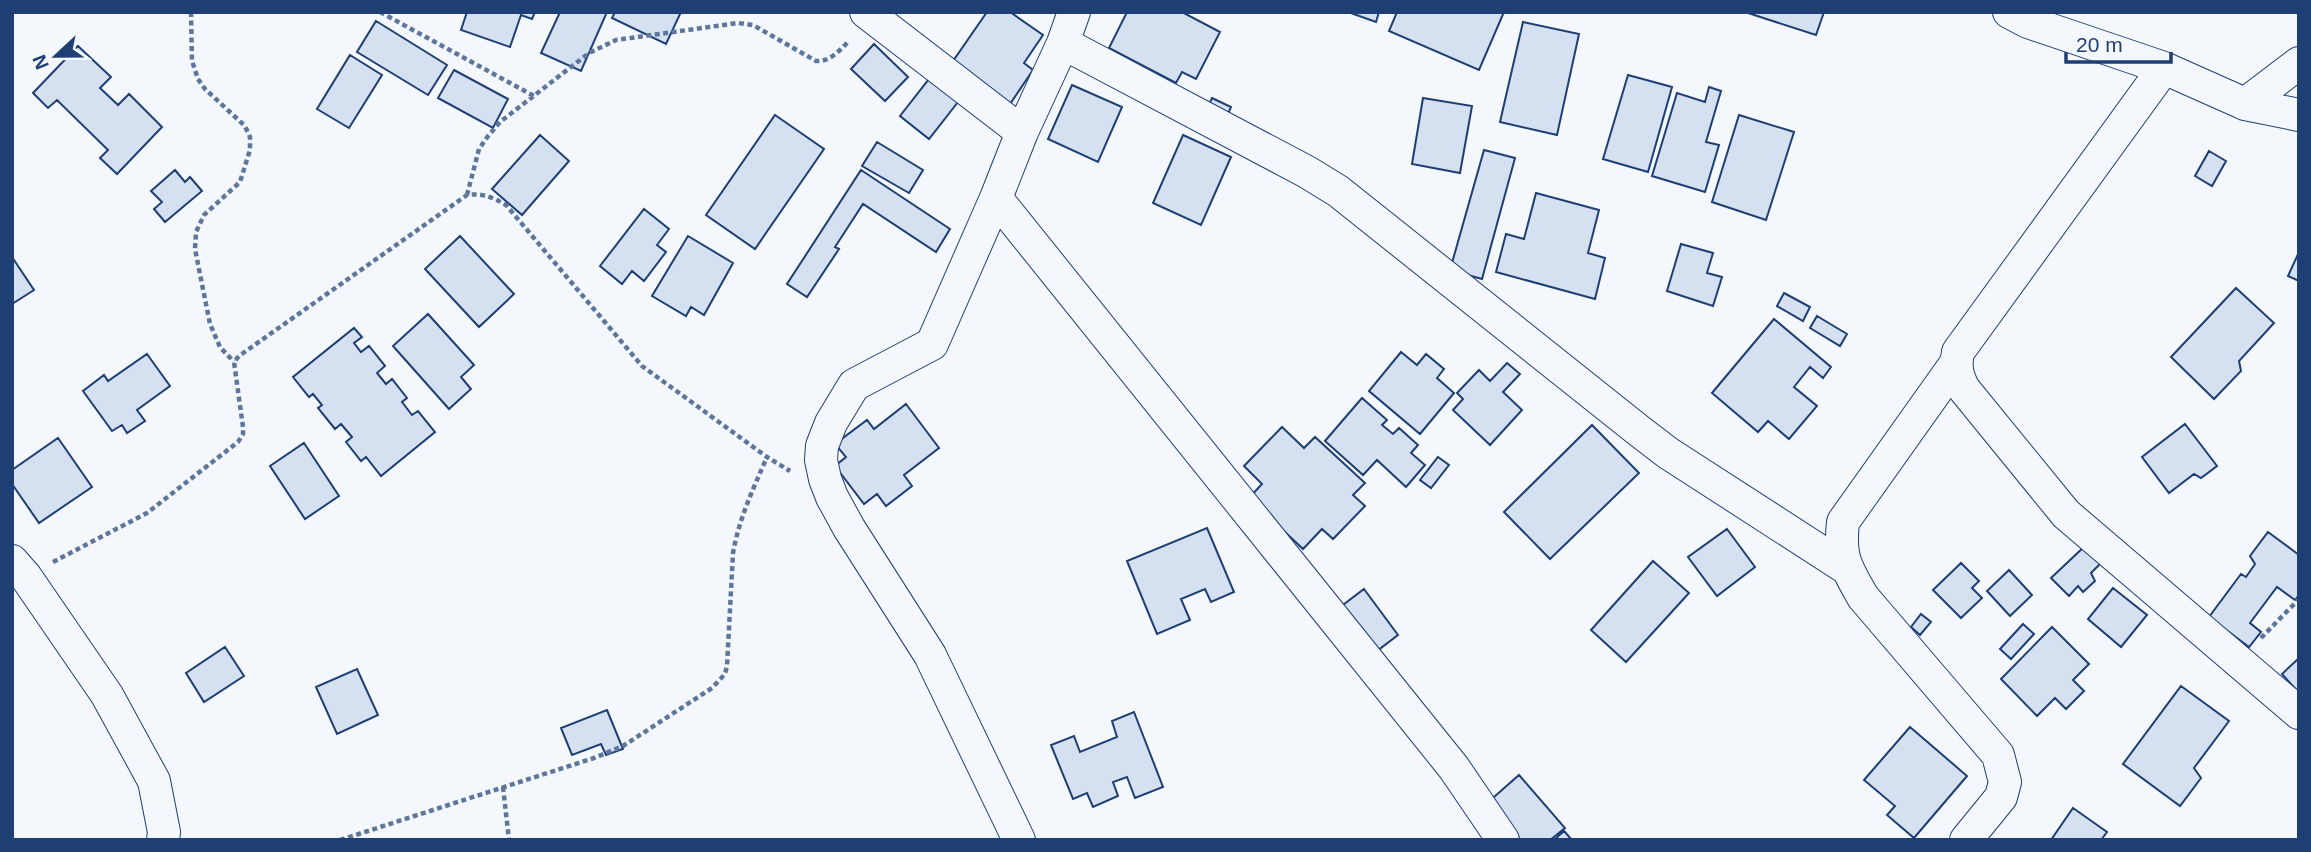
<svg xmlns="http://www.w3.org/2000/svg" width="2311" height="852" font-family="Arial,sans-serif">
<style>
.building{fill:#d5e0f0;stroke:#1d3f73;stroke-width:2}
.lines{fill:none;stroke-linecap:round;stroke-linejoin:round}
.minor-casing{stroke:#1d3f73;stroke-width:34}
.path{stroke:#5e769c;stroke-width:4.5;stroke-dasharray:5 3.5;stroke-linecap:butt}
.minor{stroke:#f4f7fb;stroke-width:32}
</style>
<rect width="100%" height="100%" fill="#f4f7fb"/>
<!-- building -->
<path class="building" d="M467 12H535L532 19 521 15 510 47 461 30Z
M560 12H607L581 71 541 53Z
M615 12H681L666 44 612 18Z
M987 12H1010L1043 35 1024 63 1033 70 1010 104 951 64Z
M1127 12H1182L1220 32 1196 79 1182 72 1176 83 1109 48Z
M1348 12H1379L1376 22Z
M1397 12H1504L1479 70 1389 31Z
M1745 12H1824L1816 35Z
M376 21 447 65 428 95 357 52Z
M1523 22 1579 34 1557 135 1500 122Z
M874 44 908 77 885 101 851 69Z
M78 46 111 77 100 88 118 105 129 94 162 127 117 174 100 158 108 150 57 100 48 108 33 93Z
M350 55 382 75 349 128 317 109Z
M454 70 508 99 493 128 438 98Z
M1628 75 1672 87 1648 172 1603 159Z
M929 79 958 102 929 139 900 116Z
M1072 85 1122 107 1098 162 1048 139Z
M1709 87 1721 91 1706 142 1719 145 1705 192 1652 176 1677 93 1705 102Z
M1212 98 1231 107 1225 121 1205 113Z
M1423 98 1472 106 1460 173 1412 164Z
M775 115 824 149 755 249 706 215Z
M1739 115 1794 132 1766 220 1712 202Z
M540 135 569 161 522 215 492 189Z
M1183 135 1231 157 1201 225 1153 203Z
M877 142 923 170 909 193 862 166Z
M1484 150 1515 158 1482 279 1450 270Z
M2209 151 2226 161 2212 186 2195 176Z
M175 170 185 182 190 177 202 191 165 222 154 209 162 202 151 191Z
M861 170 950 229 936 252 863 204 835 247 839 249 807 297 787 284Z
M1536 193 1599 210 1588 253 1605 258 1595 299 1496 272 1506 234 1524 239Z
M644 209 669 229 657 245 666 252 644 281 632 271 622 284 600 266Z
M460 236 514 294 479 327 425 269Z
M688 236 733 263 704 315 691 307 686 316 652 296Z
M1681 244 1713 253 1707 273 1722 277 1713 306 1667 291Z
M2299 252V281L2288 276Z
M12 257 34 290 12 304Z
M2236 288 2274 323 2239 361 2241 371 2214 399 2171 357Z
M1784 293 1810 307 1803 321 1777 306Z
M428 314 474 365 461 377 471 389 449 409 393 346Z
M1817 316 1847 334 1840 346 1810 328Z
M1774 319 1831 367 1823 378 1810 367 1794 387 1817 406 1789 439 1768 421 1758 432 1712 393Z
M354 328 362 337 354 343 361 352 369 346 385 366 377 373 386 384 392 379 407 398 402 402 412 415 418 411 435 432 381 476 366 457 361 461 346 442 352 437 341 424 335 429 318 408 322 405 313 394 309 397 293 377Z
M1401 352 1417 365 1426 354 1444 369 1437 378 1454 393 1420 434 1369 391Z
M147 354 170 386 137 410 145 421 127 433 122 425 112 431 83 391 104 375 108 381Z
M1507 363 1520 374 1503 392 1522 410 1490 445 1453 410 1463 399 1457 393 1479 370 1490 381Z
M1362 398 1387 420 1382 425 1393 434 1399 428 1418 445 1411 453 1425 465 1406 487 1377 460 1363 475 1325 441Z
M906 404 939 448 904 475 912 486 886 506 877 494 864 504 835 466 846 457 835 444 867 420 874 429Z
M2185 424 2217 466 2201 478 2194 474 2169 493 2142 457Z
M1592 425 1639 473 1550 559 1504 512Z
M1282 427 1304 448 1315 437 1365 483 1353 495 1365 506 1333 539 1322 529 1303 549 1249 498 1262 484 1244 466Z
M58 438 92 487 39 523 12 484V470Z
M304 443 339 496 305 519 270 466Z
M1438 457 1449 465 1431 488 1420 480Z
M1207 528 1234 592 1211 602 1205 589 1181 599 1190 620 1157 634 1127 561Z
M1727 529 1755 567 1717 596 1688 557Z
M2268 532 2299 555V595L2295 600 2277 587 2250 623 2261 632 2249 647 2209 617 2241 574 2246 577 2255 564 2250 556Z
M2086 545 2102 562 2091 573 2095 581 2083 592 2078 586 2069 596 2051 578Z
M1653 561 1689 593 1626 662 1591 630Z
M1961 563 1979 581 1972 588 1982 598 1961 618 1933 590Z
M2009 570 2032 595 2010 616 1987 591Z
M2113 588 2147 615 2121 647 2088 619Z
M1364 589 1398 635 1373 654 1339 608Z
M1921 614 1931 622 1920 635 1911 627Z
M2023 624 2034 634 2011 659 2000 649Z
M2052 627 2089 664 2073 680 2084 691 2066 709 2055 698 2037 716 2001 679Z
M225 647 244 676 204 702 186 673Z
M2299 658V693L2282 674Z
M357 669 378 715 337 734 316 687Z
M2181 686 2229 721 2194 768 2201 778 2180 806 2123 764Z
M607 710 623 749 606 755 601 744 572 755 561 728Z
M1134 712 1163 787 1135 798 1127 777 1113 782 1118 796 1093 807 1087 793 1073 799 1051 745 1074 736 1080 752 1117 737 1112 721Z
M1910 727 1967 776 1914 838 1887 815 1895 806 1864 780Z
M1519 775 1565 828 1550 840H1517L1486 804Z
M2073 808 2107 832 2101 840H2051Z
M1564 831 1572 840H1554Z"/>
<g class="lines">
<!-- minor casing -->
<g class="minor-casing">
<path id="minor" d="M866 12 1022 132
M2009 12 2028 22 2164 68 2245 104 2299 115
M1063 43 1307 172 1338 191 1638 430 1668 453 1846 568
M2164 68 1958 352C1955 367 1957 376 1964 389L2066 514 2299 713
M2245 104 2299 63
M996 198 1454 768 1503 840
M1956 363 1843 522C1839 558 1846 567 1863 597L1998 755 2005 782 2001 797 1966 840
M12 561 26 577 107 695 154 781 164 832 163 840
M1019 840 930 655 849 528 832 497 825 479 821 460 822 446 831 423 854 385 932 344 996 198 1022 132 1063 43 1074 12"/>
</g>
<!-- path -->
<path class="path" d="M191 12 192 61 198 79 205 89 245 126 250 137V150L240 182 204 215 196 232 195 249 210 324 220 347 234 362
M380 12 534 96
M467 195 479 149 488 136 500 122 589 53 616 40 738 23 753 25 816 61C830 62 839 51 849 41
M53 562 147 513 238 442 243 434V427L234 362 239 356 467 195C482 193 493 197 506 205L642 366 767 457 790 471
M2261 638 2299 599
M503 787 509 840
M340 840 594 758 623 746 712 688 725 674 727 666 733 553C739 519 753 489 767 457"/>
<!-- minor -->
<use href="#minor" class="minor"/>
</g>
<!-- border -->
<rect width="2311" height="852" fill="none" stroke="#1d3f73" stroke-width="28"/>
<!-- north arrow -->
<g transform="translate(56 56) rotate(248)" stroke="#f4f7fb" stroke-width="5" paint-order="stroke">
<path d="M0-5L12 26L0 18L-12 26Z" fill="#1d3f73"/>
<text y="-10" font-size="19" font-weight="bold" text-anchor="middle" fill="#1d3f73">N</text>
</g>
<!-- scale -->
<path d="M2066 52v10h105v-10" fill="none" stroke="#1d3f73" stroke-width="3.5"/>
<text x="2076" y="52" font-size="21" fill="#1d3f73" stroke="#f4f7fb" stroke-width="5" paint-order="stroke">20 m</text>
</svg>
